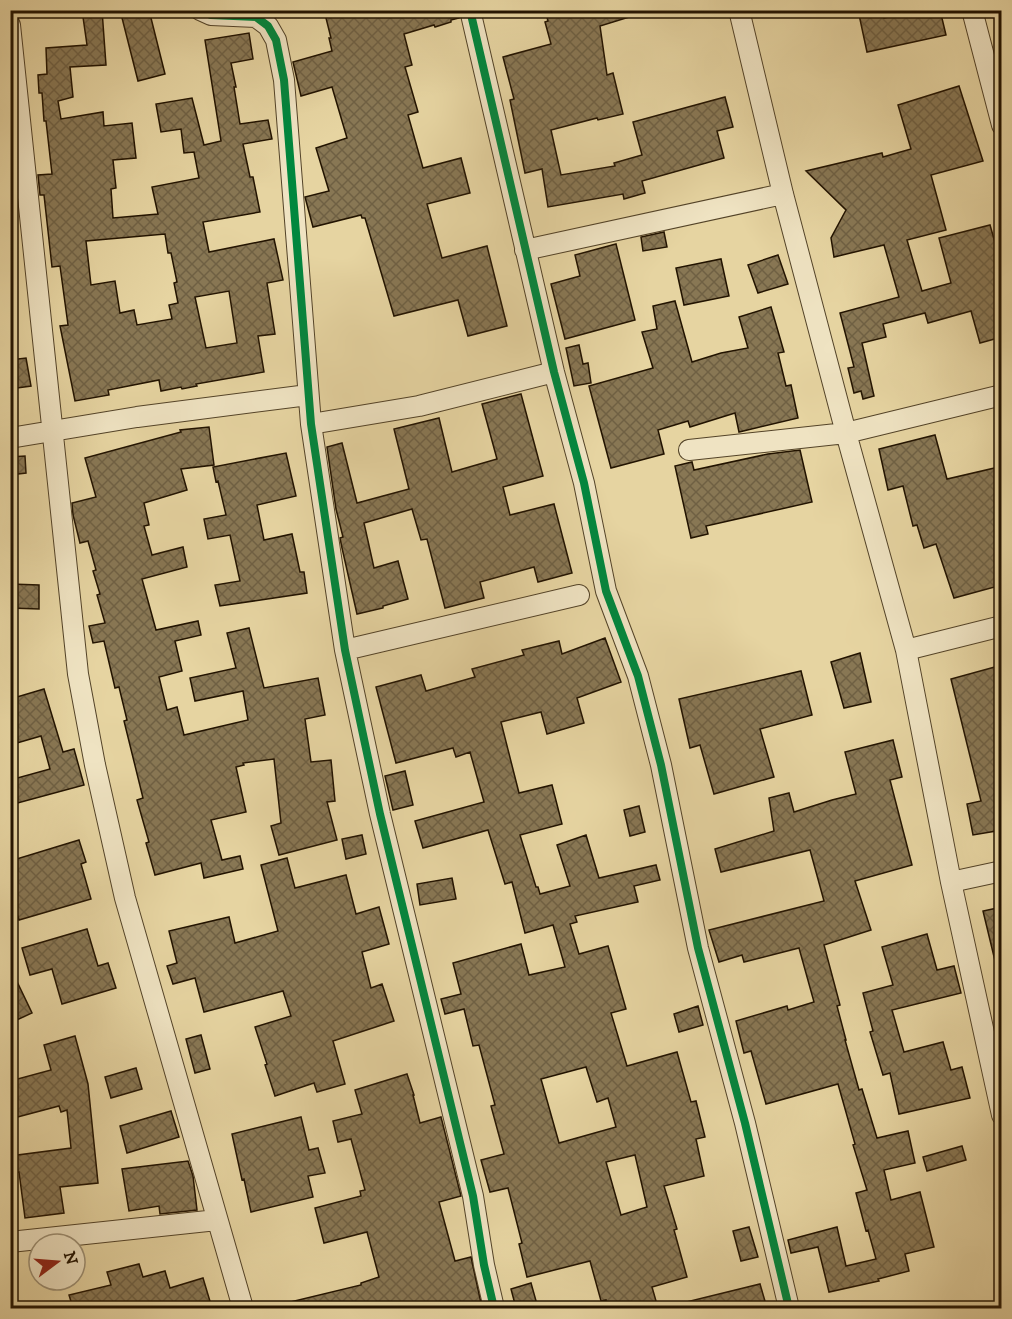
<svg xmlns="http://www.w3.org/2000/svg" width="1012" height="1319" font-family="'IM FELL DW Pica',serif">
<style>
.building{fill:url(#building-cross-hatch);stroke:#221300;stroke-width:1.5;fill-rule:evenodd}
.lines{fill:none;stroke-linecap:round;stroke-linejoin:round}
.street-casing{stroke:#534328;stroke-width:22}
.street{stroke:#efe3c2;stroke-width:20}
.cycleway-casing{stroke:#efe3c2;stroke-width:11}
.cycleway{stroke:#00873e;stroke-width:8}
</style>
<defs>
<pattern id="building-cross-hatch" width="8" height="8" patternUnits="userSpaceOnUse" patternTransform="scale(1.5)"><rect width="8" height="8" fill="#887754"/><path d="M0 0l8 8M0 8l8-8" fill="none" stroke="#6f6043"/></pattern>
</defs>
<rect width="100%" height="100%" fill="#e6d4a1"/>
<filter id="stains"><feTurbulence type="fractalNoise" baseFrequency=".00333" numOctaves="4"/><feColorMatrix values="0 0 0 0 .2 0 0 0 0 .09 0 0 0 0 .02 0 0 0 .5 -.17"/></filter>
<radialGradient id="worn" r=".72"><stop offset=".6" stop-color="#630" stop-opacity="0"/><stop offset="1" stop-color="#630" stop-opacity=".3"/></radialGradient>
<!-- building -->
<path class="building" d="M82 10H102L106 65 70 67 73 97 58 101 61 119 103 112 104 126 132 123 136 158 113 160 116 188 111 189 113 218 158 214 152 187 199 178 194 152 184 153 181 129 161 132 156 104 192 98 204 145 221 141 205 40 249 33 253 59 231 63 236 87H234L240 124 268 120 272 139 243 144 250 177H253L260 212 203 222 209 252 274 239 283 280 267 283 275 334 258 336 264 372 196 384 197 386 182 389 181 387 161 391 159 380 108 390 109 395 75 401 60 326 68 325 60 266 52 267 44 195H40L38 175 52 174 46 121H44L42 93H39L38 75 47 74 46 48 87 45ZM165 234 168 253H171L177 282 174 283 178 303 169 305 172 319 137 325 134 310 120 313 115 281 91 285 86 241ZM229 291 237 343 206 348 195 297Z
M120 10H149L165 74 138 81Z
M324 10H458L459 18 451 20V22L435 27 434 25 404 34 412 65 405 67 418 112 408 115 423 168 461 158 470 193 427 204 442 258 487 246 507 326 468 336 458 300 394 316 365 218H362L361 215 313 227 305 197 329 191 316 148 347 138 332 87 301 96 293 62 332 51 329 38H331Z
M545 10H638L639 14 600 26 607 75 613 73 623 114 598 120 597 118 551 130 561 175 615 166 614 163 642 155 633 122 725 97 733 127 717 131 724 158 642 181 645 193 624 199 623 194 548 207 542 169 525 173 510 100 514 99 503 57 551 44 545 22 548 21Z
M858 10H882L884 18 919 10H940L946 35 867 52Z
M959 86 983 161 931 175 946 230 907 240 922 291 951 283 939 238 990 225 1002 267V337L980 343 971 311 928 323 925 313 883 324 886 337 862 343 874 396 863 399 861 391 854 393 848 368 854 367 840 313 899 297 884 245 834 257 831 238 846 210 806 171 882 153 883 157 911 149 898 105Z
M664 232 667 247 643 251 641 237Z
M616 244 635 320 565 339 551 284 580 276 575 255Z
M778 255 788 284 758 293 748 265Z
M721 259 729 296 684 305 676 268Z
M675 301 692 362 721 353 748 348 739 317 771 307 784 352 778 353 786 386 791 385 798 418 739 432 735 413 690 427 688 421 658 430 664 454 611 468 589 386 653 368 642 332 657 329 653 306Z
M579 345 583 364 588 363 591 383 574 386 566 348Z
M26 358 31 386 10 389V360Z
M521 394 543 476 503 487 510 515 554 504 572 573 538 582 534 567 480 582 484 598 445 608 427 539 421 540 412 509 364 523 374 568 398 561 408 599 383 606V608L357 614 342 548 340 538 343 537 336 509 327 447 342 443 357 503 409 489 394 429 439 418 452 472 497 459 482 404Z
M209 427 214 465 181 469 187 490 144 503 149 525 144 526 152 555 183 547 187 567 142 579 156 630 198 621 201 635 175 641 182 671 159 677 167 710 177 707 184 735 248 720 243 691 195 701 190 678 236 668 227 633 249 628 264 688 318 678 325 715 305 719 311 762 331 760 335 801 327 802 337 840 279 855 271 826 281 823 274 759 243 763 244 765 236 767 246 812 211 820 222 860 240 856 243 869 204 878 201 863 155 875 146 843 149 842 137 800 143 798 124 721 127 720 119 687 115 688 104 641 93 643 89 626 105 623 97 595 100 594 93 571 96 570 88 541 80 543 73 515 72 503 96 497 85 458 181 432 180 430Z
M935 435 947 479 999 467 1002 478V585L954 598 936 544 924 548 917 525 913 526 903 486 888 490 879 449Z
M800 450 812 502 706 526 708 534 691 538 675 466 692 462 694 470 768 454Z
M286 453 296 496 257 505 264 540 292 534 300 572H304L307 593 220 606 215 585 240 581 230 535 208 539 204 519 226 515 218 481 216 482 213 467Z
M25 456 26 473 10 475V457Z
M10 584 39 585V609L10 608Z
M605 638 621 682 577 698 584 723 547 734 541 712 501 722 519 793 552 785 562 824 520 835 536 887H538L540 894 570 886 557 845 586 835 599 878 656 865 660 880 634 886 638 902 575 916 577 922 570 924 579 954 608 946 626 1009 611 1013 627 1066 677 1052 691 1102 696 1101 705 1137 696 1139 704 1176 664 1186 677 1229 674 1230 687 1277 652 1287 658 1308H607L606 1300 601 1301 590 1261 527 1277 519 1244 522 1243 508 1188 490 1192 481 1160 504 1154 491 1106 495 1105 479 1045 473 1046 464 1009 445 1014 441 999 461 994 453 963 521 944 529 975 565 967 553 925 525 933 512 882 505 884 488 830 423 848 415 821 484 802 470 752 456 757 453 748 396 763 376 687 421 675 426 691 475 677 472 669 524 655 522 650 559 641 562 654ZM586 1067 597 1102 608 1098 616 1127 559 1143 541 1079ZM635 1155 647 1207 621 1215 606 1162Z
M860 653 871 702 844 708 831 662Z
M1002 665V830L973 835 967 804 981 801 951 679Z
M801 671 812 715 760 729 774 777 714 794 700 745 690 748 679 699Z
M44 689 63 752 74 749 84 785 10 805V780L50 769 41 736 10 745V699Z
M893 740 902 777 890 780 912 865 855 881 871 930 824 945 840 1005 837 1006 846 1040H845L859 1090 862 1089 877 1138 908 1131 915 1163 884 1170 891 1200 920 1192 934 1247 905 1254 909 1271 878 1279 879 1281 829 1292 818 1247 791 1253 788 1240 837 1227 846 1266 876 1259 868 1230 866 1231 856 1193 867 1190 853 1145 855 1144 838 1084 766 1104 751 1051 744 1053 736 1021 787 1006 788 1010 814 1002 799 948 744 962 742 955 719 962 709 930 824 901 810 850 721 872 715 849 774 831 769 798 789 793 794 812 832 800 856 794 845 752Z
M405 771 413 805 393 810 385 776Z
M639 806 645 832 630 836 624 810Z
M362 835 366 854 346 859 342 839Z
M79 840 86 862 81 864 91 899 19 920 10 892V861Z
M287 858 295 888 346 875 356 914 379 907 389 944 362 952 371 988 382 984 394 1021 333 1041 345 1084 317 1092 314 1083 275 1096 265 1065 267 1064 255 1027 291 1016 283 991 204 1012 195 978 173 984 167 966 177 963 169 931 229 917 235 943 278 931 261 865Z
M452 878 456 899 420 905 417 884Z
M1002 907V965H996L983 911Z
M87 929 98 966 108 963 116 988 62 1004 52 969 30 975 22 948Z
M927 934 937 970 954 966 961 993 892 1010 904 1052 943 1042 951 1070 962 1067 970 1098 899 1114 890 1073 883 1075 870 1032 873 1031 863 993 893 985 882 947Z
M10 967 32 1013 10 1023Z
M698 1006 703 1025 679 1032 674 1014Z
M201 1035 210 1069 195 1073 186 1039Z
M75 1036 88 1084 98 1183 60 1187 64 1213 25 1218 19 1172 10 1173V1156L71 1148 67 1110 61 1112 59 1106 10 1119V1081L51 1070 44 1045Z
M136 1068 142 1089 111 1098 105 1077Z
M407 1074 414 1095H413L420 1123 441 1117 461 1196 439 1202 455 1261 471 1257 481 1303 466 1307 465 1303 444 1308H287L286 1303 361 1285V1283L379 1277 367 1232 324 1243 315 1208 361 1196 360 1191 365 1190 351 1139 338 1142 333 1121 362 1114 355 1090Z
M171 1111 179 1137 127 1153 120 1126Z
M301 1117 309 1150 318 1148 325 1173 308 1176 313 1197 251 1212 244 1179 242 1180 232 1134Z
M962 1146 966 1160 927 1171 923 1157Z
M188 1161 193 1176 197 1210 160 1214 159 1206 129 1211 122 1169Z
M749 1227 758 1257 741 1261 733 1231Z
M139 1264 143 1277 165 1271 170 1288 203 1278 212 1308H73L69 1295 111 1285 107 1272Z
M531 1283 538 1308H516L511 1289Z
M760 1284 767 1308H682V1303Z"/>
<g class="lines">
<!-- street casing -->
<g class="street-casing">
<path id="street" d="M200 10 211 15 256 17 268 26 276 40 284 80 311 424 345 650 380 814 473 1196 484 1265 494 1308
M470 10 554 372 584 483 606 591 638 676 661 765 698 948 745 1123 789 1308
M739 10 783 194 846 433 906 650 951 882 1002 1115
M972 10 1002 125
M10 25 78 674 95 765 125 898 243 1308
M525 250 783 194
M311 424 419 406 554 372
M10 438 137 417 308 395
M689 450 846 433 1002 395
M345 650 579 595
M906 650 1002 626
M951 882 1002 871
M10 1242 217 1220"/>
</g>
<!-- street -->
<use href="#street" class="street"/>
<!-- cycleway casing -->
<g class="cycleway-casing">
<path id="cycleway" d="M200 10 211 15 256 17 268 26 276 40 284 80 311 424 345 650 380 814 473 1196 484 1265 494 1308
M470 10 554 372 584 483 606 591 638 676 661 765 698 948 745 1123 789 1308"/>
</g>
<!-- cycleway -->
<use href="#cycleway" class="cycleway"/>
</g>
<!-- margin -->
<rect width="1012" height="1319" fill="none" stroke="#e6d4a1" stroke-width="36"/>
<rect x="12" y="12" width="988" height="1295" fill="none" stroke="#221300" stroke-width="3"/>
<rect x="18" y="18" width="976" height="1283" fill="none" stroke="#221300" stroke-width="1.5"/>
<!-- north arrow -->
<g transform="translate(57 1262) rotate(74)"><circle r="28" fill="#efe3c2" stroke="#9d9074" stroke-width="1.5"/>
<path d="M0-4.5L10 22L0 15L-10 22Z" fill="#8f2418"/>
<text y="-9" font-size="16" font-weight="bold" text-anchor="middle" fill="#221300">N</text>
</g>
<rect width="100%" height="100%" filter="url(#stains)"/>
<rect width="100%" height="100%" fill="url(#worn)"/>
</svg>
